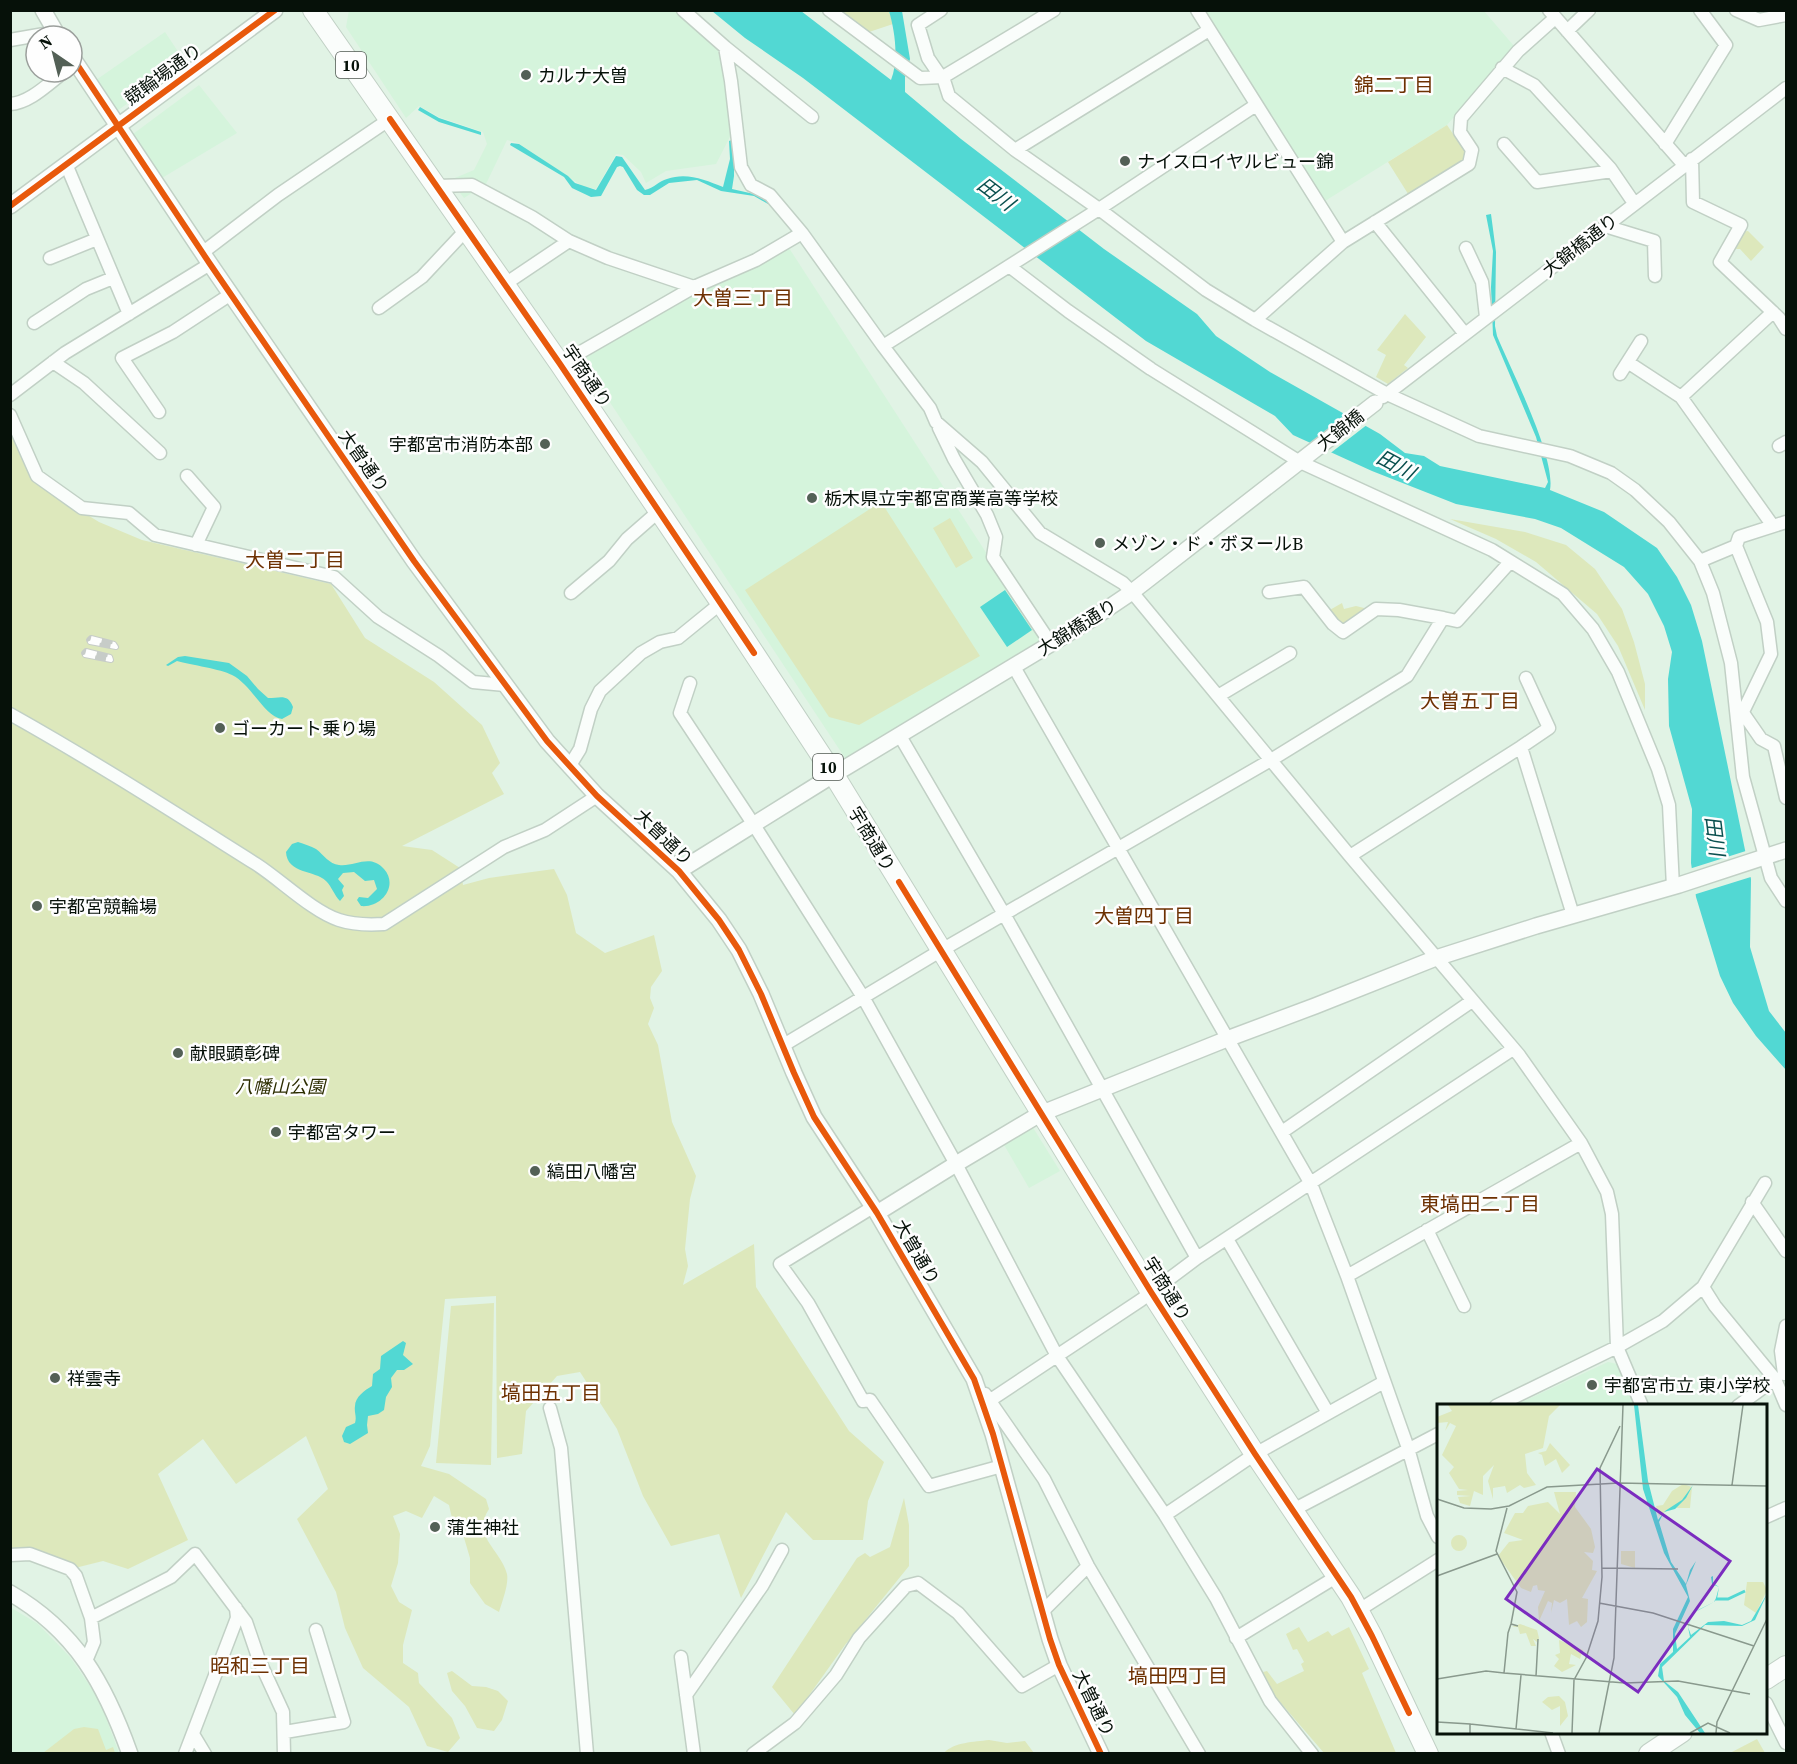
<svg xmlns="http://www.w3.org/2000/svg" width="1797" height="1764" font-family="'Source Serif 4','Noto Sans JP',serif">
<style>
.built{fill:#d5f4dc}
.green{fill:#dde8bc}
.water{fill:#52d8d3}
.pier{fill:#e1f3e5}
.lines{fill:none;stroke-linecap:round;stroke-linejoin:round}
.minor-casing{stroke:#c1d0c5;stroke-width:15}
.tertiary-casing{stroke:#c1d0c5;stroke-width:18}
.primary-casing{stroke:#c1d0c5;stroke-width:22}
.minor{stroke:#fafdfb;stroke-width:12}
.tertiary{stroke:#fafdfb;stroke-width:15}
.primary{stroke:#fafdfb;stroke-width:20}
.rail-casing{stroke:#c7ccc8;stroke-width:6}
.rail{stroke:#fefefe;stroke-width:4;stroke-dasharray:11;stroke-linecap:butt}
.cycleway-casing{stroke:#fefefe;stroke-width:10}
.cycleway{stroke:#e8590c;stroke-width:6}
.poi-dot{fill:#536056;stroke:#fefefe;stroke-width:2}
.labels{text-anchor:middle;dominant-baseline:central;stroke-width:5;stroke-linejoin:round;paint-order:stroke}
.shield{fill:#fefefe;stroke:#505852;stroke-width:1.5}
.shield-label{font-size:16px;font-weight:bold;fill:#061109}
.street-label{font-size:18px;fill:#061109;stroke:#fefefe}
.poi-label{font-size:18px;fill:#061109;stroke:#fefefe;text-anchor:start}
.park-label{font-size:18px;font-style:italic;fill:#2c2d00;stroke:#fefefe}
.neighbourhood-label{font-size:20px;fill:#6d3102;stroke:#fefefe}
.water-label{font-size:20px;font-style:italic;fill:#0a504f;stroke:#fefefe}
.inset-river{fill:none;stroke:#52d8d3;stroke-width:3}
.inset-road{fill:none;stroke:#89998d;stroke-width:1.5}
.view{fill:#7b2cbf;fill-opacity:0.15;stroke:#7b2cbf;stroke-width:3}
.inset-edge{fill:none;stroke:#061109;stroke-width:3}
</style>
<rect width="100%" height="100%" fill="#e1f3e5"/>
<!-- built -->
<path class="built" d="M349 10 675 11 721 50 733 131 716 164 666 171 646 183 641 172 623 155 616 154 596 189 582 186 518 143 507 140 486 184 464 198 450 180 474 170 487 144 483 132 439 117 419 106 406 118 346 27Z
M1206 11H1484L1514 46 1447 125 1325 201Z
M165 32 185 62 117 111 96 80Z
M199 85 237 133 162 178 133 134Z
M789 248 1042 639 845 758 580 357 693 292Z
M1032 1126 1060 1171 1029 1188 1003 1143Z
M1608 1362 1617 1364 1635 1405 1513 1406Z
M10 1607 38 1624 70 1657 99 1699 119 1753H11Z"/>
<!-- green -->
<path class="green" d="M836 11H889L893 24 866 33Z
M1447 125 1466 153V162L1410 197 1388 162Z
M1748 231 1764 247 1751 261 1740 249H1736L1741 232Z
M1405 314 1426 337 1404 365 1408 368 1388 384 1376 377 1386 355 1377 350Z
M10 407 29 450 40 485 45 489 99 522 142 540 331 584 365 638 434 682 482 725 500 763 492 773 504 794 402 846 432 850 460 868 463 885 489 878 554 869 567 895 576 933 605 953 654 935 662 971 651 987 650 998 654 1008 648 1024 658 1045 672 1122 696 1176 690 1199 685 1249 688 1266 683 1285 754 1244 756 1287 849 1431 884 1462 868 1501 863 1540H813L786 1512 741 1598 719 1534 671 1546 643 1496 617 1429 580 1372 557 1376 526 1411 522 1454 497 1458 496 1296 445 1299 430 1446 421 1466 449 1474 486 1499 489 1509C471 1536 501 1550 507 1574 509 1584 502 1602 499 1612L485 1604 470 1583V1558L462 1531 454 1527 449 1505 434 1496 422 1518 406 1511 393 1516 400 1534 398 1563 391 1586 399 1602 412 1610 403 1645V1663L418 1673 419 1683 452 1718 460 1738 448 1752 427 1746 409 1707 363 1668 345 1628 336 1592 297 1519 328 1489 306 1436 236 1484 203 1439 158 1474 188 1540 128 1569 103 1561 71 1569 11 1550Z
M876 505 885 508 980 656 859 725 829 717 745 590Z
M950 518 973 558 956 568 933 528Z
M1450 519 1525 532 1566 545 1595 569 1622 609 1634 642 1645 684V710L1618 646 1597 614 1536 562 1496 539Z
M1342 603 1344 609 1356 606 1368 609 1349 623 1342 625 1328 611Z
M494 1303 491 1465 436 1463 451 1306Z
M904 1498 909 1525V1566L845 1645 795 1715 772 1687 857 1558 865 1553 870 1557 890 1547Z
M1299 1627 1308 1642 1328 1631 1332 1636 1349 1627 1369 1669 1362 1673 1396 1753H1324L1274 1695 1263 1672 1267 1671 1277 1684 1304 1671 1301 1664 1304 1662 1297 1649 1293 1650 1286 1634Z
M452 1671 472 1686 486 1687 498 1691 508 1701 502 1720 494 1731 477 1728 465 1706 452 1691 447 1673Z
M84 1727 98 1729 106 1750 113 1747 115 1753H43L74 1729Z
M1757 1739 1765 1753H1730Z
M989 1740 1007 1743 1025 1741 1034 1753H944C954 1742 974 1742 989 1740Z"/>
<!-- water -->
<path class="water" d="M712 11H801L891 80C899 60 895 31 889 11H902L910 59 905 77V92L961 139 1104 249 1197 314 1216 336 1270 372 1380 434 1405 453 1424 456 1440 466 1545 488 1548 482 1536 437 1493 335 1491 287 1493 251 1486 215 1491 214 1496 252 1495 326 1497 336C1511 370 1556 457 1550 490L1604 512 1657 548 1677 577 1691 605 1702 641 1751 879 1750 947 1769 1011 1786 1033V1070L1756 1036 1733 1003 1720 976 1696 897 1691 863 1692 809 1669 726 1668 679 1672 652 1664 626 1648 594 1624 567 1561 528 1535 519 1456 504 1372 471 1293 435 1275 416 1146 341 803 78 745 38Z
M420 107 439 118 481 132V135L439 122 418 110Z
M734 139V176L732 189 754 194 770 203 768 204 754 196 721 191 697 180 669 183 650 195H644L637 190 623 167 620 166 617 167 601 196 591 197 572 188 564 177 510 145 511 143 519 144 568 176 575 183 596 190 616 156 622 157 645 190C654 188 659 181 667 179 687 172 705 180 723 187L730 159 729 141Z
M1005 590 1032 630 1007 647 980 607Z
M185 656 229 663 247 676 258 689 268 698C280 698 288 693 293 707L291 714 282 719C264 716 251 684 232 675 221 669 191 665 177 661L168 666 166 665 178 657Z
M298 842C304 844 311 846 316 849 324 855 329 864 339 865 355 867 370 853 384 869 399 886 381 908 361 906L357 900 359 897 368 898 377 889 374 880 365 881 354 872 343 873 338 879 344 886 342 890 344 896 340 901C334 895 332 887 326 881 315 870 287 874 286 852L292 844Z
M403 1341 406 1343 403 1355 413 1364 404 1370H397L391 1378 392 1387 386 1397 384 1410 378 1414 368 1416 367 1425 368 1433 350 1444 344 1442 342 1436 346 1427 355 1423C357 1416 354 1413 355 1406 355 1397 365 1390 372 1386L373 1374 380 1369 381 1356Z"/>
<!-- pier -->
<path class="pier" d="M1349 413 1368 424 1328 455 1308 445Z
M1749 850 1754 876 1693 895 1689 869Z"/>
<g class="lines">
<!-- minor casing -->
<g class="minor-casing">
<path id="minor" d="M683 10 725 47 731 81 741 167 751 185 770 195 802 233 883 346 930 408 936 422 982 462 1040 533 1123 583 1132 592 1350 856 1519 1055 1581 1143 1607 1192 1612 1214 1617 1347 1642 1406
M829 10 920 78 943 77 949 96 1015 150 1099 209 1206 290 1255 320 1387 394 1479 436 1570 456 1611 473 1635 490 1669 522 1700 561 1713 593 1731 663 1743 777 1771 878 1786 901
M941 10 918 25 928 58 941 77
M1197 10 1343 242
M1549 10 1684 165
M1736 10 1759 20 1786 15
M1567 31 1589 10
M10 40 56 32
M725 47 812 117
M1502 68 1534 85 1610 168 1634 203
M943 77 1054 10
M10 104C30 103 49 83 64 72
M1504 144 1537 182 1612 171
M1665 144 1726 45 1700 10
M1015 150 1209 30
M1692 159 1693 202 1741 225 1720 262 1779 318 1786 329
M66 164 129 314
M437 186 472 185 532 217 569 241 608 258 694 287
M1375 222 1465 334
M1605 226 1654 241 1655 276
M1466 248 1482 282 1486 317
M202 253 278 195 390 119
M50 258 97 239
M1009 266 1068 311 1151 369 1300 462 1492 550 1563 594 1593 629 1618 672 1658 769 1669 805 1673 887
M505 284 569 241
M379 308 422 277 467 229
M1255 320 1343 242 1469 164 1472 150 1460 132 1461 118 1518 51 1555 18
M34 323 86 289 113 278
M883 346 1099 209 1256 105
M53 362 84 383 160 453
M1629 363 1681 397 1773 312
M560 364 694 287 756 260 802 233
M1620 374 1641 341
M10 395 65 353 210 264
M1383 397 1786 88
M1681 397 1773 526
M159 412 122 358 173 332 231 294
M10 415 37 476 82 508 129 513 155 535 334 577 378 617 439 656 473 682 505 685
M939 428 954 459 987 515 996 537 993 557 1051 644
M1779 446 1786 442
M187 476 214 507 196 545
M1736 546 1767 622 1771 654 1739 720
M1700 561 1736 546 1739 537 1786 522
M1269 592 1304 587 1333 624 1343 632 1376 609 1399 610 1443 618
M571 593 609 561 627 539 659 511
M1014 667 1311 1184 1347 1276 1408 1448 1427 1516 1438 1537
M690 683 680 713 754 825 863 997 956 1164 1057 1356 1165 1515 1216 1598 1270 1701 1312 1754
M1218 696 1290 653
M1743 713 1761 739 1774 746 1786 798
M10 714C94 761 175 813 256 864 281 880 312 911 339 920 354 925 369 925 384 924L504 847 545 830 597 796
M900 736 1004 914 1197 1258
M1521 747 1549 728 1526 678
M569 767 580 749 591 709 600 691 641 653 660 642 678 638 721 603
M1350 856 1521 747 1573 915
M782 1046 940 951 1271 760 1407 676 1443 618 1457 621 1510 562
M1282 1132 1472 1001
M1752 1202 1786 1251
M873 1207 780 1264 808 1303 863 1401 870 1400 929 1486 1002 1466
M1427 1230 1464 1306
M1227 1239 1328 1413
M1347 1276 1581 1143
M1703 1287 1715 1306 1775 1379 1786 1405
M1784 1374 1781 1351 1786 1326
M985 1394 1044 1479 1088 1566 1199 1754
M989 1401 1141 1300 1197 1258 1513 1049
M1496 1406 1617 1347 1663 1321 1703 1287 1765 1183
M1738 1406 1775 1379
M550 1408 561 1448 587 1754
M1293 1510 1438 1434
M1165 1515 1255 1454 1384 1382
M1766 1517 1786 1508
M10 1555 30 1554 70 1569 76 1576 91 1618
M1359 1610 1438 1560
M1043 1611 1088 1566
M1236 1638 1336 1577
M681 1657 694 1754
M86 1661 94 1642 91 1618 171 1577 195 1554 246 1622 259 1660 283 1712 284 1754
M686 1695 762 1586 782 1550
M1766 1703 1786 1743
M285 1732 344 1722 316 1630
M1551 1732 1559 1754
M193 1734 205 1754
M185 1754 237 1618 236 1608
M753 1754 795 1723 836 1675 859 1638 906 1586 918 1583 958 1613 1022 1686 1059 1665"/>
</g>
<!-- tertiary casing -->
<g class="tertiary-casing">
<path id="tertiary" d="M43 10 58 36
M72 57 210 264 414 561 547 741 597 796 679 871 719 920 739 950 761 994 794 1073 814 1117 877 1213 974 1379 993 1434 1050 1639 1059 1665 1101 1754
M10 206 275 10
M679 871 825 780 1092 619 1132 592 1375 403
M877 1213 956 1164 1040 1114 1227 1039 1315 1006 1436 958 1536 926 1679 885 1786 850
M10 1593C76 1631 105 1684 130 1754"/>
</g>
<!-- primary casing -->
<g class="primary-casing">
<path id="primary" d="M313 10 560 364 721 603 834 775 1151 1292 1255 1454 1351 1597 1372 1636 1428 1754
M1766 1679 1786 1666
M1649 1754 1682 1732"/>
</g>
<!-- minor -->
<use href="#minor" class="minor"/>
<!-- tertiary -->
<use href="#tertiary" class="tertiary"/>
<!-- primary -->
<use href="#primary" class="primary"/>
<!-- rail casing -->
<g class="rail-casing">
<path id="rail" d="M91 638 114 644 116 647 90 642 89 640Z
M86 651 110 657 111 660 85 655 84 653Z"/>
</g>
<!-- rail -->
<use href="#rail" class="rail"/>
<!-- cycleway casing -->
<g class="cycleway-casing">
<path id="cycleway" d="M72 57 210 264 414 561 547 741 597 796 679 871 719 920 739 950 761 994 794 1073 814 1117 877 1213 974 1379 993 1434 1050 1639 1059 1665 1101 1754
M390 119 560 364 754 653
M10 206 275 10
M899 882 1151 1292 1255 1454 1351 1597 1372 1636 1409 1713"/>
</g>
<!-- cycleway -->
<use href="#cycleway" class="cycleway"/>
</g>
<!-- markers -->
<g class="poi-dot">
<circle cx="526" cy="75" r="6"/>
<circle cx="1125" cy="161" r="6"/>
<circle cx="545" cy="444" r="6"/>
<circle cx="812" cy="498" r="6"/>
<circle cx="1100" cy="543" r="6"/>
<circle cx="220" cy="728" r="6"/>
<circle cx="37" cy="906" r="6"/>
<circle cx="178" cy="1053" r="6"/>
<circle cx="276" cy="1132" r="6"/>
<circle cx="535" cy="1171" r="6"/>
<circle cx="55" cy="1378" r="6"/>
<circle cx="1592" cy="1385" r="6"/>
<circle cx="435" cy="1527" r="6"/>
</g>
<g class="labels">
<!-- shield labels -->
<g class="shield">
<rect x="336" y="52" width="30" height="26" rx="4.5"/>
<rect x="813" y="754" width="30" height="26" rx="4.5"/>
</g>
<g class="shield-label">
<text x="351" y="65">10</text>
<text x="828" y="767">10</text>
</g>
<!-- street labels -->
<g class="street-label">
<text transform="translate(163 74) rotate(-36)">競輪場通り</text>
<text transform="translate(1580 245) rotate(-38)">大錦橋通り</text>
<text transform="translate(587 376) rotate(56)">宇商通り</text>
<text transform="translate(1340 430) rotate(-38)">大錦橋</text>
<text transform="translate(364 461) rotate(55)">大曽通り</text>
<text transform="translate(1077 627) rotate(-32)">大錦橋通り</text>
<text transform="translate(664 837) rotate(44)">大曽通り</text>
<text transform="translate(872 839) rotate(59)">宇商通り</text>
<text transform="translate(917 1252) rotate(60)">大曽通り</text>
<text transform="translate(1167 1289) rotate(58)">宇商通り</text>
<text transform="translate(1094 1703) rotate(64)">大曽通り</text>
</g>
<!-- poi labels -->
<g class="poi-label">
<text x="538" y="75">カルナ大曽</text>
<text x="1137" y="161">ナイスロイヤルビュー錦</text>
<text x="533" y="444" text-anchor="end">宇都宮市消防本部</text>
<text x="824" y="498">栃木県立宇都宮商業高等学校</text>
<text x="1112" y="543">メゾン・ド・ボヌールB</text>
<text x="232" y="728">ゴーカート乗り場</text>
<text x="49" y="906">宇都宮競輪場</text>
<text x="190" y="1053">献眼顕彰碑</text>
<text x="288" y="1132">宇都宮タワー</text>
<text x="547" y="1171">縞田八幡宮</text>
<text x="67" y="1378">祥雲寺</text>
<text x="1604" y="1385">宇都宮市立 東小学校</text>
<text x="447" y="1527">蒲生神社</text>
</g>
<!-- park labels -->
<g class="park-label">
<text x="280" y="1086">八幡山公園</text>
</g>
<!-- neighbourhood labels -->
<g class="neighbourhood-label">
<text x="1394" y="85">錦二丁目</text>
<text x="743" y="298">大曽三丁目</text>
<text x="295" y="560">大曽二丁目</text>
<text x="1470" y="701">大曽五丁目</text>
<text x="1144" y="916">大曽四丁目</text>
<text x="1480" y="1204">東塙田二丁目</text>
<text x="551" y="1393">塙田五丁目</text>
<text x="260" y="1666">昭和三丁目</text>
<text x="1178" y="1676">塙田四丁目</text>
</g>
<!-- water labels -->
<g class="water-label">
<text transform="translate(996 194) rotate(37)">田川</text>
<text transform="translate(1396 465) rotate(28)">田川</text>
<text transform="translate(1715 836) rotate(83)">田川</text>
</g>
</g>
<!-- overview -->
<g transform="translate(1437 1404)">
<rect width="330" height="330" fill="#e1f3e5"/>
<path d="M11 1H123L112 12 106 44 88 50 90 69 99 81 87 84 83 81 70 89 68 82 56 84V95L51 77 57 61 46 72V91L37 87 33 102 23 99 21 93 34 92 20 91V87L31 86 22 85 12 69 17 63 5 51 19 22 13 19 8 27 11 18 0 19V13L15 7ZM113 39 133 61 125 69 119 55 108 62 105 51 101 49 109 47ZM246 80 255 83 253 104H239L243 98 222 112 219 102 226 101 235 87ZM117 88H139L138 103 154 125 158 143 156 149 147 148 156 157 155 166 160 167 145 194 151 195 150 218 144 223 140 217 132 221 130 195 123 199 117 196 114 209 115 199 111 197 102 217 101 203 108 187 101 186 100 181 96 182 94 188 84 184 61 152 72 138 86 136 67 129 78 109H86L91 102 111 98 123 110ZM14 139a8 8 0 1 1 16 0a8 8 0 1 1-16 0ZM184 147H198V164L184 160ZM310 178H326L330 186 319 209 307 201ZM83 220 100 226 102 234 100 238 96 235 99 242H94L89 229 83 230 81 223H75ZM122 236 146 246 143 255 134 250 132 260 139 261 125 268 117 262 122 255 118 251 123 249ZM122 292 128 298 131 312 123 322V302L115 306 105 298 111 293Z" fill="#dde8bc"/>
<path d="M197 1H201L211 77 221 116 228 107 245 96 256 81 249 94 238 105 227 108 222 118 234 158 249 180 253 166 259 157 249 181 253 197 238 230 240 245 253 233 251 223V222L255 212 261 206 277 198 279 194 282 183 275 180 274 173 276 172V179L282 183 280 195 277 198 260 207 255 212 251 223 254 231 271 218 287 217 305 221 314 217 330 190 318 216 305 222 268 221 225 263 227 277 241 288 268 329H263L248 311 240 293 221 272 223 260 236 248V225L251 193 227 149 206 85Z" fill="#52d8d3"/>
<path class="inset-river" d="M279 195H291L308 187"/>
<path class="inset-road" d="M182 79 330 82M295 81 306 1M0 95 27 104 54 105 72 102 110 83 182 79M70 104 59 147 80 188 74 220M165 164 241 165M0 172 60 150M162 199 216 209 317 242M81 222 74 220 71 229 67 269 188 279 241 277 313 290M99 272 101 235M0 275 49 267 67 269M0 318 33 320V329M33 320 116 329M79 325 84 271M135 329 137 276 149 254 161 217 165 173 163 64 183 22M162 329 177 254 186 1M253 329 271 319 293 329M279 329 280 318 330 215"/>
<path class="view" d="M160 65 293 157 201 288 69 195Z"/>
<rect width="330" height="330" class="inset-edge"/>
</g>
<!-- border -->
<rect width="1797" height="1764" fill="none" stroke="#061109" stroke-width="24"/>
<!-- north arrow -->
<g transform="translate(54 54) rotate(325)"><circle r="28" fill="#fefefe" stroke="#9b9f9c" stroke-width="1.5"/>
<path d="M0-4.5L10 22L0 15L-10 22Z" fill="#536056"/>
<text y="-9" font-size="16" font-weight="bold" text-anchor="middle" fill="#061109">N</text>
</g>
</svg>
